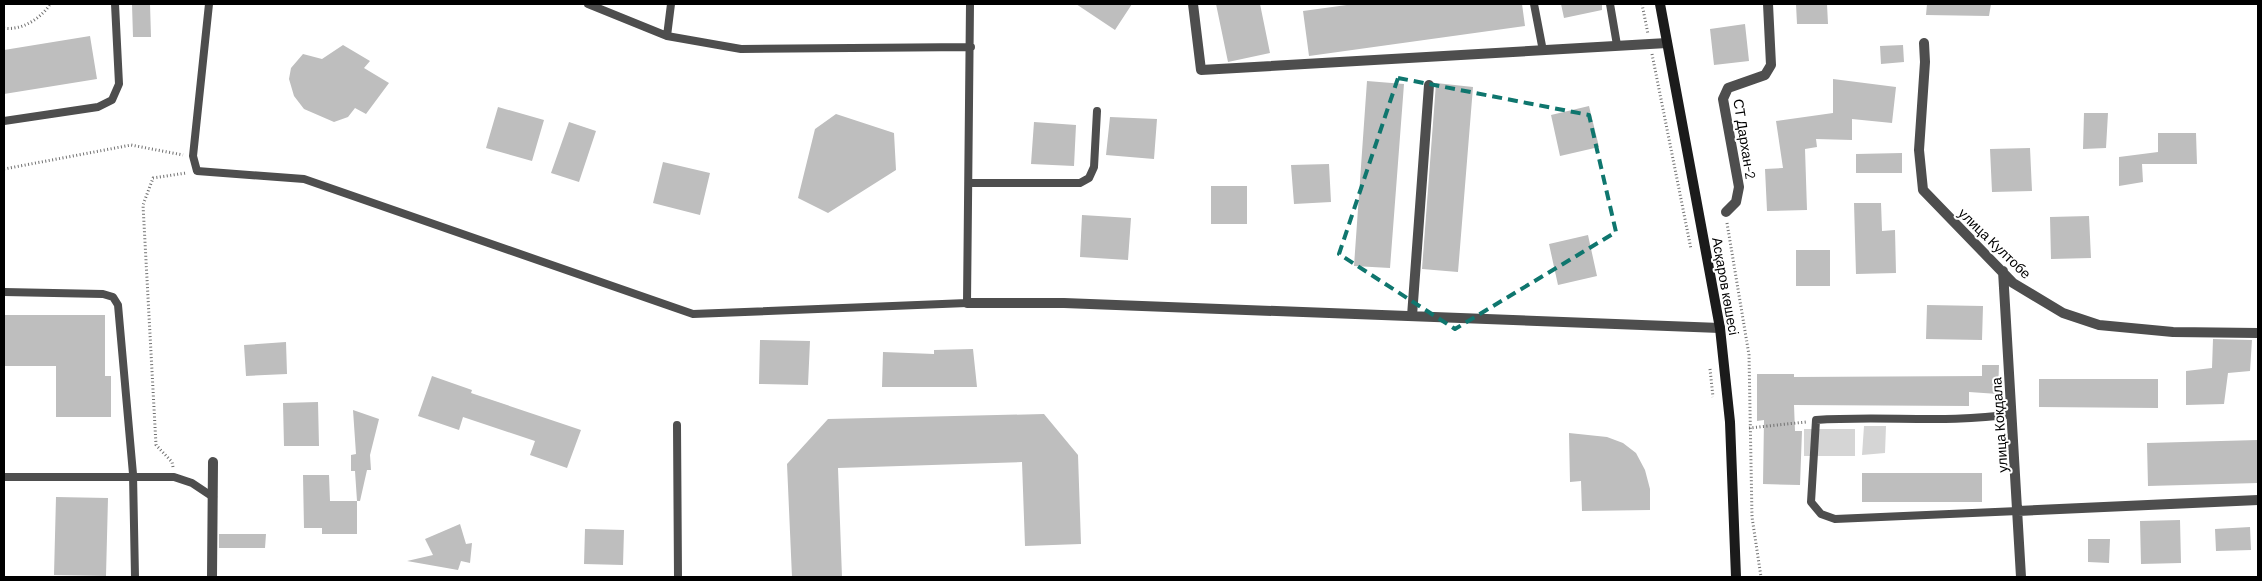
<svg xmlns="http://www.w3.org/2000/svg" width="2262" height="581" font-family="Barlow,sans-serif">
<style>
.green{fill:#d5d5d5}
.building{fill:#bebebe}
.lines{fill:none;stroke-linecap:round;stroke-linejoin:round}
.path{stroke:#707070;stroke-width:3;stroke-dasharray:1 2.5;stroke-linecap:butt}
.lane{stroke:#4e4e4e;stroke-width:8}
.street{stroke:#4e4e4e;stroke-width:10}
.secondary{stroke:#1b1b1b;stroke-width:10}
.marked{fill:none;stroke:#0f766e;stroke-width:4;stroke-dasharray:10 6;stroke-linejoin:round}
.labels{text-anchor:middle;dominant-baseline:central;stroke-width:4;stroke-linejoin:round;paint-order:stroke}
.street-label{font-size:14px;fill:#000;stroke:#fff}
</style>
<rect width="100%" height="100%" fill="#fff"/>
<!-- green -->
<path class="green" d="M1864 426H1886L1885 453 1862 455Z
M1804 429H1855V456H1804Z"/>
<!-- building -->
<path class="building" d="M132 4H150L151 37H133Z
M1076 4H1132L1115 30Z
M1216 4H1260L1270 53 1228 62Z
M1354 4H1522L1525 26 1309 56 1303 11Z
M1561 4H1602V10L1564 18Z
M1796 4H1827L1828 24H1797Z
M1927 4H1991L1989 16 1926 15Z
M1745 24 1749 61 1714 65 1710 29Z
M90 36 97 79 4 94V50Z
M343 45 370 61 364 68 389 83 366 114 355 108 348 117 334 122 304 109 294 96 289 79 291 68 303 54 322 59Z
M1903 45 1904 62 1881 64 1880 46Z
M1833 79 1896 87 1892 123 1852 119V140L1816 139 1817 147 1805 149 1807 210 1767 211 1765 169 1783 168 1776 121 1833 113Z
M1367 81 1404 84 1390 268 1354 266Z
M1436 83 1473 87 1458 272 1422 269Z
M1589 106 1599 147 1560 156 1551 115Z
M498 107 544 120 532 161 486 148Z
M2084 113H2108L2106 148 2083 149Z
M836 114 894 133 896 170 828 213 798 198 815 129Z
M1110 117 1157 119 1154 159 1106 155Z
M569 122 596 131 579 182 551 173Z
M1034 122 1076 125 1074 166 1031 164Z
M2158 133H2196L2197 164H2142L2143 182 2119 186V157L2158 152Z
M2030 148 2032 191 1992 192 1990 149Z
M1902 153V173H1856V154Z
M663 162 710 173 700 215 653 203Z
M1329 164 1331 202 1294 204 1291 165Z
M1211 186H1247V224H1211Z
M1854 203H1881L1882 231 1895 230 1896 273 1856 274Z
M1082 215 1131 218 1128 260 1080 257Z
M2089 216 2091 258 2051 259 2050 217Z
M1588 235 1597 276 1558 285 1549 244Z
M1796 250H1830V286H1796Z
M1927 305 1983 306 1982 340 1926 339Z
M4 315H105V376H111V417H56V366H4Z
M2213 339 2252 340 2250 371 2228 373 2224 404 2186 405V371L2212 368Z
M760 340 810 341 808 385 759 384Z
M286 342 287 374 246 376 244 345Z
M973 349 977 387H882L883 352 934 354V350Z
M1982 365H1999L1998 394 1969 392V406L1794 405 1795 431H1802L1800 485 1763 484 1764 420 1757 421V374H1794V377L1982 376Z
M432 376 472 390 471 393 581 430 567 468 530 455 535 441 463 417 459 430 418 416Z
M2039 379H2158V408L2039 407Z
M318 402 319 446H284L283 403Z
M353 410 379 419 370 455 371 470H367L360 501H357V534H322V528H304L303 475H329L330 501H357L355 471H351V455L356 454Z
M1044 414 1078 455 1081 544 1025 546 1022 462 838 468 842 577H792L787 464 828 419Z
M1569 433 1607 437 1623 443 1636 453 1645 470 1650 489V510L1582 511 1581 481 1570 482Z
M2258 440V483L2148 486 2147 443Z
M1862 473H1982V502H1862Z
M56 497 108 498 106 576 54 575Z
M2180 520 2181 563 2141 564 2140 521Z
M460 524 466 544 472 543 470 563 461 561 458 570 407 561 433 555 425 539Z
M2250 527 2251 550 2216 551 2215 529Z
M585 529 624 530 623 565 584 564Z
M219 534H266L265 548H219Z
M2088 539H2110L2109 563 2088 562Z"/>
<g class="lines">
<!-- path -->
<path class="path" d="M1642 4 1648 34
M4 28C21 31 42 18 50 4
M1652 54 1691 249
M4 169 131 145 183 155
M1727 223 1749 355 1752 517 1761 577
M1710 369 1713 397
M1749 428 1806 422
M173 467 172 462 156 445 143 205 153 178 186 173"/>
<!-- lane -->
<path class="lane" d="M209 4 193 156 197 171 304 179 693 314 967 303 970 4
M588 4 667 36 741 49 971 47
M1534 4 1543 51
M1610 4 1617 45
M667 36 671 4
M4 121 98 107 112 100 119 84 115 4
M969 183H1080L1089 178 1094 167 1097 111
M4 292 103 294 113 297 118 305 133 474 135 577
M2012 414C1947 424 1881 415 1816 420L1811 502 1821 514 1835 519 2018 511
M677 425 678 577
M4 477H174L192 483 213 497"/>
<!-- street -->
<path class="street" d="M1193 4 1201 70 1667 43
M1924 43 1925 62 1919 150 1923 190 2013 283 2063 313 2099 325 2173 332 2258 333
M1726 212 1736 202 1739 187 1723 99 1728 88 1765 75 1771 65 1768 4
M2003 271 2021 577
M967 303H1064L1720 328
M1412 316 1429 85
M2018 511 2258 500
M212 577 213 462"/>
<!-- secondary -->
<path class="secondary" d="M1660 4 1720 328 1730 422 1736 577"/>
</g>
<!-- marked area -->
<path class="marked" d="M1398 78 1589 115 1616 232 1455 329 1339 254Z"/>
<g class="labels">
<!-- street labels -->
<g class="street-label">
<text transform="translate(1745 139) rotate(81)">СТ Дархан-2</text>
<text transform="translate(1995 243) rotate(44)">улица Култобе</text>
<text transform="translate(1726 286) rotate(80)">Асқаров көшесі</text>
<text transform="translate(1999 425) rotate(-94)">улица Кокдала</text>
</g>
</g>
<!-- border -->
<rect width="2262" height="581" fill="none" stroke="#000000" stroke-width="10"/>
</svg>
